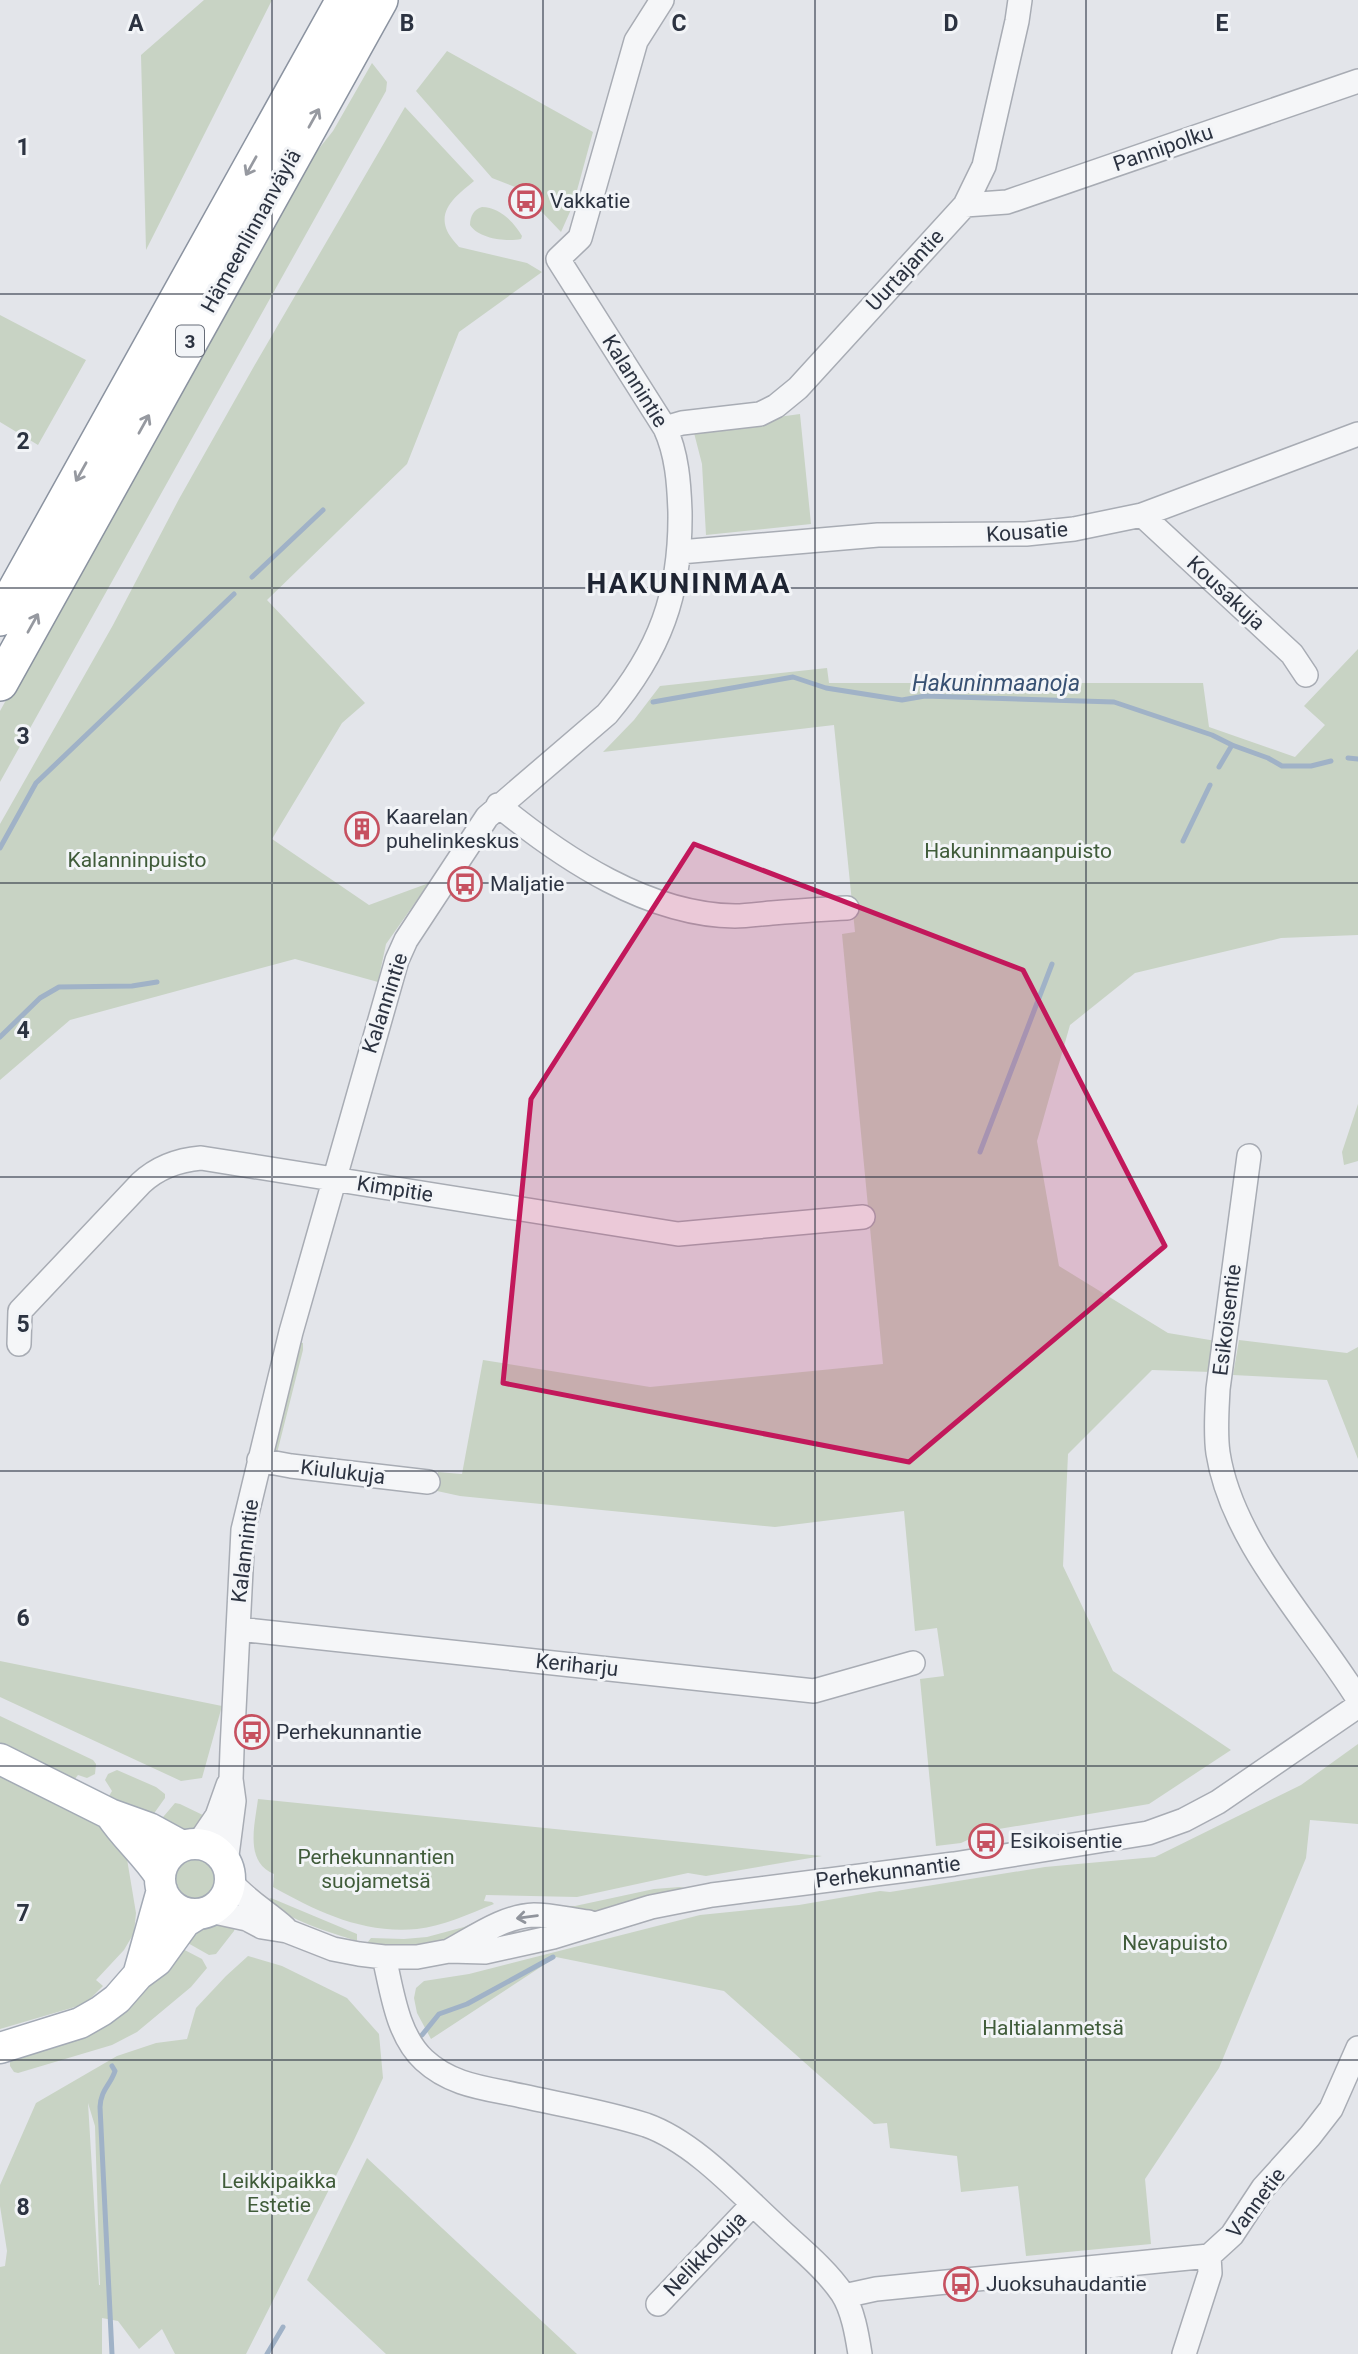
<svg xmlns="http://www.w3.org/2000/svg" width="1358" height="2354" font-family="Roboto,sans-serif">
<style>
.green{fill:#c8d3c4;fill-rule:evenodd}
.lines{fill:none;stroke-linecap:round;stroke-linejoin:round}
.stream{stroke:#a0b2c7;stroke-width:5}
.minor-casing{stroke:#a8acb4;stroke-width:26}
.major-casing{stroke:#a3aab5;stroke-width:33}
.highway-casing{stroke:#8b93a0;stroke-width:38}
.minor{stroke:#f5f6f8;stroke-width:23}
.major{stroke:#fff;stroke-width:30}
.highway{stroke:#fff;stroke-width:35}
.oneway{stroke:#9699a0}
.oneway2{stroke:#90949c}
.marked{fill:#c2185b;fill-opacity:0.2;stroke:#c2185b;stroke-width:5;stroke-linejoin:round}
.grid{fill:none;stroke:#2c3341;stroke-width:2;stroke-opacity:0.55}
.labels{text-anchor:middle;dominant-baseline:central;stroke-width:6;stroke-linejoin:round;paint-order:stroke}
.shield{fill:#f2f4f7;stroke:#676d78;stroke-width:2}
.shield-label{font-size:19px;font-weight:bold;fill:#2c3341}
.street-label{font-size:21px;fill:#2c3341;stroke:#f2f4f7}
.poi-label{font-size:21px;fill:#2c3341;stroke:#f2f4f7;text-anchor:start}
.park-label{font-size:21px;fill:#405c3a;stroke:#f2f4f7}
.water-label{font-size:23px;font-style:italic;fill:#385173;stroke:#f2f4f7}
.district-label{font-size:28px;font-weight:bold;letter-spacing:2px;fill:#1e2432;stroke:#f2f4f7}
.grid-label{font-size:23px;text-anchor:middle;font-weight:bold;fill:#2c3341;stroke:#f2f4f7;stroke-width:6;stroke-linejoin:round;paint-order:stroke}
</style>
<rect width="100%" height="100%" fill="#e3e5ea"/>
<!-- green -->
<path class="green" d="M204 0H272L146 250 141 55Z
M447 51 593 132 573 205 561 232 520 189 492 178 416 91Z
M372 63 387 82 386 91 0 782V711L297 176 333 131Z
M405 107 474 181C460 193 439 207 446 228 448 235 455 242 459 247L527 263 542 272 459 332 407 464 267 600 365 703 342 723 272 839 369 905 429 883 386 944 378 982 295 959 70 1020 0 1080V824L113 625 179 499 253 368Z
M482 207C499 207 514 222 522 236L521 239C507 242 479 239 470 225 470 216 474 209 482 207Z
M0 315 86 360 38 445 0 422Z
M800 414 811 524 706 535 702 464 693 429Z
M1358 649V935L1281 938 1135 973 1070 1025 1037 1141 1059 1266 1168 1333 1216 1341 1211 1372 1152 1370 1068 1454 1063 1566 1113 1671 1231 1750 1149 1804 987 1831 961 1843 936 1846 920 1679 944 1676 937 1628 915 1631 904 1511 775 1527 460 1496 437 1491 438 1472 462 1474 483 1360 650 1387 883 1364 842 934 855 932 834 725 603 752 634 720 660 686 827 668 829 683H1203L1209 727 1295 757 1325 725 1304 706Z
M1358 1104V1161L1344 1165 1342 1152Z
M1239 1340 1347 1353 1358 1347V1459L1327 1380 1233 1375Z
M299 1342 303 1343V1350L276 1457 272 1452Z
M0 1661 222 1706 202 1778 181 1781 0 1697Z
M0 1716 93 1760 96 1764 95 1774 87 1778 78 1775 74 1780 0 1747Z
M1358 1744V1824L1310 1820 1306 1858 1219 2068 1145 2179 1151 2244 1026 2256 1018 2186 961 2192 957 2156 890 2148 887 2123 874 2124 724 1991 556 1957 431 2039 417 2013 414 1998 416 1988 424 1981 469 1974 700 1915 799 1905 880 1891 890 1892 1045 1867 1155 1857 1301 1785Z
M0 1770 78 1807 133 1849 127 1859 136 1913 134 1933 124 1950 96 1980 103 1986 85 2004 0 2029Z
M117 1770 156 1787 165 1794V1798L150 1819 109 1796 112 1791 105 1780 108 1774Z
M258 1799 791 1853 822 1856 706 1876 688 1873 577 1897 486 1895 484 1901 492 1902 494 1904C469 1914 443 1926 417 1929 363 1934 318 1912 273 1887L274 1874C244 1862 255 1824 258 1799Z
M175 1803 180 1804 209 1818 203 1825 185 1832 158 1823Z
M171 1879a23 23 0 1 1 46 0a23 23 0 1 1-46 0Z
M680 1887 689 1889 589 1913 421 1945 397 1946 367 1943 371 1938 404 1939 427 1937 464 1927 506 1908 521 1905 575 1906 654 1889Z
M271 1898 357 1934V1941C327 1931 291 1922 267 1900Z
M211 1921 236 1923 234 1931 216 1954 209 1955 179 1938Z
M175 1945 202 1959 207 1968 191 1987 137 2032 112 2045 18 2073 14 2072 10 2066V2054L124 2011C148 1992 160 1971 175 1945Z
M248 1956 282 1966 347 1998 379 2034 383 2078 353 2142 246 2354H175L162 2329 139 2349 118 2321 102 2318V2354H0V2267L5 2266 7 2251 0 2206V2185L36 2103 117 2056 156 2043 187 2039 196 2008 226 1976ZM88 2103 95 2126 100 2285H99Z
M367 2158 577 2354H386L307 2280Z"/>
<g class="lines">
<!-- stream -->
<path class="stream" d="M252 577 323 510
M653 702 793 677 826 688 902 700 925 696 1114 702 1212 735 1232 745 1268 758 1282 766H1311L1331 761
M1348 758 1358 759
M1219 767 1232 745
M1183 841 1210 785
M0 848 36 783 234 594
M0 1037 40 998 59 987 132 986 157 982
M980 1152 1052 964
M422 2035 439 2014 467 2004 553 1957
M112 2066 115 2071C110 2086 101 2089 100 2107L112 2354
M267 2354 283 2327"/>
<!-- minor casing -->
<g class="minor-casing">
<path id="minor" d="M965 205 1007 202 1358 81
M665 428 682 423 760 414 776 406 798 388 965 205 984 166 1017 21 1020 0
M1142 515 1292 654 1306 675
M680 552 878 535 1026 534 1074 529 1142 515 1358 434
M498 805C564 859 648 915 735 916 747 916 760 914 772 913 797 911 822 909 847 908
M1249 1156 1218 1389C1217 1410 1215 1432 1218 1453 1232 1543 1311 1623 1358 1699
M19 1344 20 1311 141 1183C157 1168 178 1160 201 1158L678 1234 863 1217
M259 1460 291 1466 428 1482
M238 1629 814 1691 913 1663
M198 1844 217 1816 228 1785
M226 1863 234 1801 231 1779 232 1750 243 1530 291 1332 397 960 406 940 487 817 607 714C660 651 681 594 680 512 679 483 677 454 665 428L558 259 580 238 636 41 662 0
M230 1881C246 1900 267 1912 285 1928
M210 1911 247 1919 262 1927 287 1931 333 1949 359 1954 384 1957H417L449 1951 485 1952 553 1937 651 1907 712 1895 954 1864 1148 1833 1184 1820 1218 1802 1358 1706
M449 1951C475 1937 504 1916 534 1915 552 1915 571 1920 588 1922
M384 1957C392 1991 397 2035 424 2060 452 2086 486 2088 522 2096 563 2105 606 2112 646 2125 694 2142 738 2191 775 2225 798 2247 824 2267 842 2293 853 2310 857 2335 860 2354
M844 2296 876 2289 1209 2256 1232 2235 1263 2188 1310 2136 1331 2109 1358 2048
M658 2304 753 2204
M1184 2354 1210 2273 1209 2256"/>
</g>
<!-- major casing -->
<g class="major-casing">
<path id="major" d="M0 1759 110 1814 149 1828 182 1846
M110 1814C125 1837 145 1853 160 1876
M160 1879a35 35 0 1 1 70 0a35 35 0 1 1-70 0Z
M139 1972 162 1890
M0 2048 80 2023 101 2011 117 1999 138 1975 157 1961 185 1922 198 1914"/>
</g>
<!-- highway casing -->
<g class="highway-casing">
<path id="highway" d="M0 618 344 0
M0 683 380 0"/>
</g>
<!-- minor -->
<use href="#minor" class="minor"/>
<!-- major -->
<use href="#major" class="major"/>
<!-- highway -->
<use href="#highway" class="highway"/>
</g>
<!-- one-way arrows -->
<defs><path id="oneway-shaft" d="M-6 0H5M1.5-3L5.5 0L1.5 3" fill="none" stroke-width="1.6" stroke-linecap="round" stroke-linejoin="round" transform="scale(1.75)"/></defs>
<g class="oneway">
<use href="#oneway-shaft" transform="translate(314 118) rotate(-61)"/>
<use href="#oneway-shaft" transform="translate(251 166) rotate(119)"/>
<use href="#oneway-shaft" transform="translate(144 424) rotate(-61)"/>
<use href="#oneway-shaft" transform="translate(81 472) rotate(119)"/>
<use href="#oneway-shaft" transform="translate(33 623) rotate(-61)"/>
</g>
<use class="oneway2" href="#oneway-shaft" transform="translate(527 1917) rotate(173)"/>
<!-- marked area -->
<path class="marked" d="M694 844 1023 970 1165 1246 909 1462 503 1383 531 1099Z"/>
<!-- grid -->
<path class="grid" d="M272 0V2354M543 0V2354M815 0V2354M1086 0V2354M0 294H1358M0 588H1358M0 883H1358M0 1177H1358M0 1471H1358M0 1766H1358M0 2060H1358"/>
<!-- icons -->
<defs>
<g id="bus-ring" transform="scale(1.75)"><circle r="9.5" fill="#f2f4f7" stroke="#c65160" stroke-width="1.5"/><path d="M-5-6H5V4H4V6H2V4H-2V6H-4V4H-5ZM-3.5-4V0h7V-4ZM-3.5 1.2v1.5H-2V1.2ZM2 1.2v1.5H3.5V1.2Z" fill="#c65160"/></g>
<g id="building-ring" transform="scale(1.75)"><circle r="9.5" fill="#f2f4f7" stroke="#c65160" stroke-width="1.5"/><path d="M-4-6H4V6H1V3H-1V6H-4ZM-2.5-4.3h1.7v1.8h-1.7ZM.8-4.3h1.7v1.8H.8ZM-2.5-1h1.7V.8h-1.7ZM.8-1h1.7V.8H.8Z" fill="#c65160"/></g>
</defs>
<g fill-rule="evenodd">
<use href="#bus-ring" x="526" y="201"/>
<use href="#building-ring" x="362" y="829"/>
<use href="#bus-ring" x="465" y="884"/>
<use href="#bus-ring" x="252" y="1732"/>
<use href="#bus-ring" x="986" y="1841"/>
<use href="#bus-ring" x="961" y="2284"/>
</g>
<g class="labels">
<!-- shield labels -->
<rect class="shield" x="176" y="325.5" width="28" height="31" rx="5"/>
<g class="shield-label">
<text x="190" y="341">3</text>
</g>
<!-- street labels -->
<g class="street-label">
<text transform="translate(1163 148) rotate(-19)">Pannipolku</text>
<text transform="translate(251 231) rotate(-61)">Hämeenlinnanväylä</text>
<text transform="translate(905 270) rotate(-47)">Uurtajantie</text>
<text transform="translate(635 381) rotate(58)">Kalannintie</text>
<text transform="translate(1027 532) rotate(-4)">Kousatie</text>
<text transform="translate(1226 593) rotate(43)">Kousakuja</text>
<text transform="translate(385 1003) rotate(-72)">Kalannintie</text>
<text transform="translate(395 1189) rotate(9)">Kimpitie</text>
<text transform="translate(1227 1320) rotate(-83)">Esikoisentie</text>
<text transform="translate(343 1472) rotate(7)">Kiulukuja</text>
<text transform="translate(245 1551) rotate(-83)">Kalannintie</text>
<text transform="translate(577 1665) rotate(6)">Keriharju</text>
<text transform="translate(888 1872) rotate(-7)">Perhekunnantie</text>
<text transform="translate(1256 2203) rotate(-53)">Vannetie</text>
<text transform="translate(705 2254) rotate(-46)">Nelikkokuja</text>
</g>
<!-- poi labels -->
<g class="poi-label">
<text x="550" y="201">Vakkatie</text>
<text x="386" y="817">Kaarelan<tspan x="386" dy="24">puhelinkeskus</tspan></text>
<text x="490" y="884">Maljatie</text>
<text x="276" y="1732">Perhekunnantie</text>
<text x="1010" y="1841">Esikoisentie</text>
<text x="986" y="2284">Juoksuhaudantie</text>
</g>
<!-- park labels -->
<g class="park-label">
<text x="1018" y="851">Hakuninmaanpuisto</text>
<text x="137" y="860">Kalanninpuisto</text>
<text x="376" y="1857">Perhekunnantien<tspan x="376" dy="24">suojametsä</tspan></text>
<text x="1175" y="1943">Nevapuisto</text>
<text x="1053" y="2028">Haltialanmetsä</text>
<text x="279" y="2181">Leikkipaikka<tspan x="279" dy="24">Estetie</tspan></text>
</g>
<!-- water labels -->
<g class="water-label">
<text x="996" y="683">Hakuninmaanoja</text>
</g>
<!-- district labels -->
<g class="district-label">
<text x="689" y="583">HAKUNINMAA</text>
</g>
</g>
<g class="grid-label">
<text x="136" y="31">A</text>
<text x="407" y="31">B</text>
<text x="679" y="31">C</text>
<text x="951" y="31">D</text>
<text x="1222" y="31">E</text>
<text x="23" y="155">1</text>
<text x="23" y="449">2</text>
<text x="23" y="744">3</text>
<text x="23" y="1038">4</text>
<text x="23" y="1332">5</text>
<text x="23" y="1626">6</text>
<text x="23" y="1921">7</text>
<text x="23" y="2215">8</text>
</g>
</svg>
